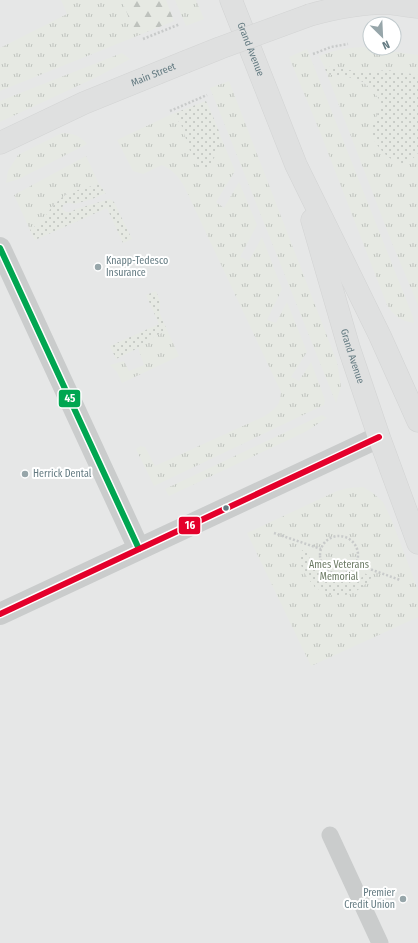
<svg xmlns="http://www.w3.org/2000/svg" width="418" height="943" font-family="'Fira Sans Condensed',sans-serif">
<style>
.built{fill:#e6e7e7;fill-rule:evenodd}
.grass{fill:url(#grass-tufts)}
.forest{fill:url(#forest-firs)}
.garden{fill:url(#garden-dots)}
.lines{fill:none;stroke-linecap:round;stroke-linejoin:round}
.secondary-casing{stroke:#d3d4d4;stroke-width:23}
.primary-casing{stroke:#d2d3d3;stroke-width:23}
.path{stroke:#c8caca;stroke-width:2.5;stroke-dasharray:2 2;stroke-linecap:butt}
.lane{stroke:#cacccc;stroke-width:17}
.street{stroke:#cacccc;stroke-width:22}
.secondary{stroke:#dfe0e0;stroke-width:22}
.primary{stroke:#dfe0e0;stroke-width:22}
.secondary-bridge-casing{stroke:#d3d4d4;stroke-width:23;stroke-linecap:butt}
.secondary-bridge{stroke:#dfe0e0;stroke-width:22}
.bus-1-casing{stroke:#fff;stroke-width:9}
.bus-2-casing{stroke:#fff;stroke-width:9}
.bus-1{stroke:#00a651;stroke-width:6}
.bus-2{stroke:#e4002b;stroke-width:6}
.poi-dot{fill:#97a6aa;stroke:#fff;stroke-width:1.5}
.bus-dot{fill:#637a81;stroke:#fff;stroke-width:1.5}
.labels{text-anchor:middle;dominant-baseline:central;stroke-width:4;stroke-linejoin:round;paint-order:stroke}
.street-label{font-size:10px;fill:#637a81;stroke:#fff}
.poi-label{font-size:10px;fill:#637a81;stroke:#fff;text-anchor:start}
.park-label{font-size:10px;fill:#6a7962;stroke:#fff}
.line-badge{stroke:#fff;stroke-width:1.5}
.badge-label{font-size:11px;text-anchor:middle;font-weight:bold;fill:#fff}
</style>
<defs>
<pattern id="grass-tufts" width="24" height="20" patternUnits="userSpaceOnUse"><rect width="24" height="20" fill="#e6e9e3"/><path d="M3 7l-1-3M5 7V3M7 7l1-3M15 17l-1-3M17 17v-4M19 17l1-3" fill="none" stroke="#bec2bd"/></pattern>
<pattern id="forest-firs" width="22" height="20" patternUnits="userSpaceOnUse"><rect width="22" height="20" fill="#e6e9e3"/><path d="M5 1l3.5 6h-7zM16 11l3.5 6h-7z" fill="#bec2bd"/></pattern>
<pattern id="garden-dots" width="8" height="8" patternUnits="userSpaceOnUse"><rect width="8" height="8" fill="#e6e9e3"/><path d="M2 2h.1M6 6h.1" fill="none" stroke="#bec2bd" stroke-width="1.8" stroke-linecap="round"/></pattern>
</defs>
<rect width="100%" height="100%" fill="#f7f7f6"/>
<!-- built -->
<path class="built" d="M0 0H418V943H0ZM370 24H394V48H370Z"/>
<!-- grass -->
<path class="grass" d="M61 0H122L133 29 142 34 0 91V48L67 14Z
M175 0H196L204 19 186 26Z
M362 47 418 55V75L388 70 362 72 324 66 319 56C334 50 347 48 362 47Z
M307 49 413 317 414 323C401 321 394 316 387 305L320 132 289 57Z
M122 53 130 59 99 76 0 122V101Z
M327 74C337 76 349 76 358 80 370 85 379 96 382 107L378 116 412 159 418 153V305L392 243Z
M229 81 337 362 341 386 336 403 210 88Z
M172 114 181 124 186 136 216 151 220 135 235 171 216 202 224 208 239 182 257 225 240 257 249 261 262 237 282 289 267 320 276 323 287 302 307 352 291 377 299 381 311 362 325 400 324 405 154 486 136 449 140 446 145 447 155 466 265 416C276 408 280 406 281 392L184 186C178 176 173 170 162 165L143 174 133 171 117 140Z
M62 133C72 133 81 136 87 144L19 179 6 183 8 171 18 155Z
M86 156 99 184 71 192 61 198 51 208 43 220 30 230 14 195Z
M167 330 179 356 122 383 117 372 110 365 124 361 129 371 144 365 138 348 144 342Z
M322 415 327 418 305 432 169 496 165 489Z
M363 487 373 493 383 502 392 521 418 590V617L311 666 247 533 337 491 348 488Z"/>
<!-- forest -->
<path class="forest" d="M122 0H166L174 21 142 34 133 29Z"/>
<!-- garden -->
<path class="garden" d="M324 66 362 72 388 70 418 75V153C414 158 409 163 402 163 391 163 374 145 372 134 371 125 378 114 382 107 379 96 370 84 358 80 349 76 337 76 327 74Z
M206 101C209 108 220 130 220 136 220 147 214 161 207 168L198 167 191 154 181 124 172 114Z
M99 184 106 193 92 199 75 204 68 203 63 205 62 209 66 212H71L76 209 110 199 114 202 132 239 123 243 107 208 35 240 30 230 43 220 51 208 61 198 71 192Z
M156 291 160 301V314L167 330 144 342 138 348 116 359 110 346 159 324 146 295Z
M302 550 310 554 309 561 311 568 320 565C326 577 335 579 347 576L352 586 360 580 364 573 372 577C363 588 352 596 337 596 321 596 306 580 301 565 300 560 301 555 302 550Z"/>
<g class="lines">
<!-- secondary casing -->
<g class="secondary-casing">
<g id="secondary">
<path d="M310 15C335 8 361 3 387 3 397 4 408 6 418 7"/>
<path id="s1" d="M0 143 84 103 185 62"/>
</g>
</g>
<!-- primary casing -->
<g class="primary-casing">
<g id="primary">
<path id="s2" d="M231 0 296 165 380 336 418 421"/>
<path id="s3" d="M312 220 349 348 379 437 418 543"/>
</g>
</g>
<!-- path -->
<path class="path" d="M143 39 180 24
M313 54 331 47 348 44
M170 111 207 95
M274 533 321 549
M320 555a19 19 0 1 1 38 0a19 19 0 1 1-38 0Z
M356 564 400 580"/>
<!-- lane -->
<path class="lane" d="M330 835 380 943"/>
<!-- street -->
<path class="street" d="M0 248 139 549
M0 614 379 437"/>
<!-- secondary -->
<use href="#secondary" class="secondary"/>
<!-- primary -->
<use href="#primary" class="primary"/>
<!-- secondary-bridge casing -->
<g class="secondary-bridge-casing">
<path id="secondary-bridge" d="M185 62 220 48 310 15"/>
</g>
<!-- secondary-bridge -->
<use href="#secondary-bridge" class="secondary-bridge"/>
<!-- bus-1 casing -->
<g class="bus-1-casing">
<path id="bus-1" d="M0 248 139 549"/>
</g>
<!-- bus-2 casing -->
<g class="bus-2-casing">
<path id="bus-2" d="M0 614 379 437"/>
</g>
<!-- bus-1 -->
<use href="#bus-1" class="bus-1"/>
<!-- bus-2 -->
<use href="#bus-2" class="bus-2"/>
</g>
<!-- markers -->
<g class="poi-dot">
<circle cx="98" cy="267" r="4"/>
<circle cx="25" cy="474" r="4"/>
<circle cx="403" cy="899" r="4"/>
</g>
<circle class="bus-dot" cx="226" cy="508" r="3.5"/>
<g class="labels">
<!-- street labels -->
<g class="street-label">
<text stroke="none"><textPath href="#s2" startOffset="53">Grand Avenue</textPath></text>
<text stroke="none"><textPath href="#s1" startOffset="168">Main Street</textPath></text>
<text stroke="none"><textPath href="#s3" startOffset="142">Grand Avenue</textPath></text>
</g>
<!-- poi labels -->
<g class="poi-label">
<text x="106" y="261">Knapp-Tedesco<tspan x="106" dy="12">Insurance</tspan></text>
<text x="33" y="474">Herrick Dental</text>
<text x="395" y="893" text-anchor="end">Premier<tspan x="395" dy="12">Credit Union</tspan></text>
</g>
<!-- park labels -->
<g class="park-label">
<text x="339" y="565">Ames Veterans<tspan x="339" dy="12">Memorial</tspan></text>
</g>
</g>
<g class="line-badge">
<rect x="58" y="389" width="23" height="19" rx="4" fill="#00a651"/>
<rect x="178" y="516" width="23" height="19" rx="4" fill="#e4002b"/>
</g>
<g class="badge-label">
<text x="70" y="402">45</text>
<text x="190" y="529">16</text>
</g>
<!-- north arrow -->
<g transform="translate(382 36) rotate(156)"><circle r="19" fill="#ffffff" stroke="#c1cacd"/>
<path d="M0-3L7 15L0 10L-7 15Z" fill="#97a6aa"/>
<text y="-6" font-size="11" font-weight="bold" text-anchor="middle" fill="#637a81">N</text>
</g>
</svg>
